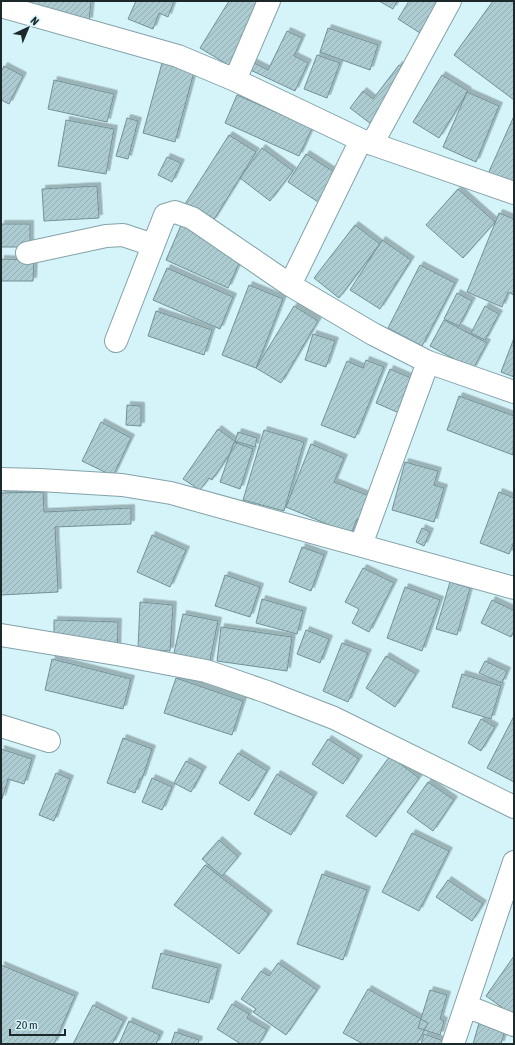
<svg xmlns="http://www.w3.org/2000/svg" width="515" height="1045" font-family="'Asap Condensed',sans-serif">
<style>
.building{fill:url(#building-hatch);stroke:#739196;filter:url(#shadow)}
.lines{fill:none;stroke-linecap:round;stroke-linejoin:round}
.minor-casing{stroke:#84a2a8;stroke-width:24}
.minor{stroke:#fff;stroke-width:22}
</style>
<defs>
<pattern id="building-hatch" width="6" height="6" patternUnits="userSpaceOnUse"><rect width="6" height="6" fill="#acccd1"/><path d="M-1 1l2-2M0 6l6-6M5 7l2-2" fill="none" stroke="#93afb4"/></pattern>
<filter id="shadow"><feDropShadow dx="3.5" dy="-3.5" stdDeviation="0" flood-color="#0004"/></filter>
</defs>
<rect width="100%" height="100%" fill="#d4f4fa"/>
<!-- building -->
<path class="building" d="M18 1H91L89 21Z
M136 1H174L168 17 159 13 153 29 128 19Z
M229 1H264L235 69 200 48Z
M379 1H397L393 9Z
M409 1H455L431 40 398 19Z
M493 1H514V100L454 55Z
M328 28 378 45 370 70 320 52Z
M287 31 302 38 294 56 308 63 295 91 244 67 248 60 268 70Z
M317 55 340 63 327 98 304 89Z
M162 63 194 72 175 142 143 133Z
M399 65 415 77 375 127 350 108 363 91 373 99Z
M4 66 23 76 9 104 1 100V72Z
M442 75 468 91 439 138 413 122Z
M54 80 114 94 107 122 48 109Z
M467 92 499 106 476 162 443 147Z
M237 95 312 128 299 156 225 123Z
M514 116V188L487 176Z
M127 118 138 121 128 159 116 156Z
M66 120 114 129 106 174 58 166Z
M229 135 256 152 213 221 185 204Z
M262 148 293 171 270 201 240 178Z
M306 154 345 179 327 208 288 182Z
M167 157 181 163 172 182 158 175Z
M97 186 99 218 44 221 42 189Z
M458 189 495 222 463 258 426 225Z
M499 213 514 219V295L508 292 502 307 467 292Z
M182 223 244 252 228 288 166 260Z
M1 224H30V247H1Z
M355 225 380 244 339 298 314 278Z
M382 240 411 260 380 309 350 290Z
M1 259 34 260 33 281H1Z
M420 265 455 283 422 346 388 328Z
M167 268 233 297 220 329 153 300Z
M249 285 283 299 256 368 222 355Z
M457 293 472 301 459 326 444 319Z
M294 306 318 321 281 383 256 368Z
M485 306 499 314 485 340 471 333Z
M156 311 212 330 204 355 148 336Z
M444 320 487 343 473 369 430 346Z
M313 334 335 341 326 367 305 360Z
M514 338V377L501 372Z
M366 360 384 367 355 438 321 425 347 361 363 368Z
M390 369 420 382 406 416 376 403Z
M459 396 514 416 513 455 447 430Z
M127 405 141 406V426L126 425Z
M101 422 131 438 113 476 82 461Z
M218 429 237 443 212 480 209 478 200 490 183 479Z
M264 430 304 442 284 511 243 500Z
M238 432 257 438 255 447 235 441Z
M234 442 253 449 240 489 220 482Z
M311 444 344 458 334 482 379 500 369 524 357 519 351 534 286 507Z
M405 462 438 471 434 485 444 488 434 522 392 510Z
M43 492 44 512 131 508V524L55 527 58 592 1 595V493Z
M499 492 514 498V542L509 554 480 543Z
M422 528 430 532 424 546 416 542Z
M152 535 186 550 170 587 137 572Z
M302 547 324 555 311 591 289 582Z
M363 568 394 583 369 632 352 623 359 609 345 602Z
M225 575 260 587 250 617 215 606Z
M450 582 470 588 457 635 436 629Z
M405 587 440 600 422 651 387 638Z
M262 599 303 611 297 634 256 623Z
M492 600 513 610 514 609V631L511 637 481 623Z
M140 602 173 605 170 651 138 649Z
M183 614 218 621 209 665 173 657Z
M54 620 118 622 117 656 54 653Z
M221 627 292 637 287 671 217 661Z
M306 630 329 639 320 663 297 654Z
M342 643 368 653 348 702 323 691Z
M386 656 416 674 395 707 366 688Z
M52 659 131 679 123 709 45 690Z
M485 661 507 671 502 683 479 673Z
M462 674 501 686 491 719 452 707Z
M176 678 243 701 232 735 164 713Z
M514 716V782L487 768Z
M481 719 495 727 481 751 468 743Z
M123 738 152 749 142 779H140L135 793 107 783Z
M328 739 359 759 343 784 312 764Z
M1 749 32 759 24 784 8 779 2 799Z
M238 753 267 771 249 801 219 783Z
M390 756 419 778 376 837 346 816Z
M186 761 203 770 191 792 174 783Z
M56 773 70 779 54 821 39 815Z
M277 774 314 796 291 835 254 814Z
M152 778 172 787 162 810 142 802Z
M428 782 454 800 433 831 407 812Z
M412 833 449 851 419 911 382 892Z
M219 840 238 857 222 876 202 859Z
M205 865 269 914 239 954 174 905Z
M322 874 367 890 343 960 297 944Z
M448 880 483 904 472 921 436 897Z
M161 953 218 968 209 1003 152 988Z
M514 956V1016L486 996Z
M278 963 317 990 286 1035 253 1012 256 1009 241 999 261 971 269 976Z
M1 965 75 996 54 1044H1Z
M368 989 428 1023 417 1044H363L343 1033Z
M430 990 447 995 440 1019 444 1021 440 1035 418 1028Z
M232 1004 249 1014 247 1018 267 1030 259 1044H241L217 1029Z
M93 1005 124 1021 112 1044H73Z
M481 1016 507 1023 501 1044H473Z
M129 1021 160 1035 156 1044H119Z
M175 1032 199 1040 198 1044H171Z
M424 1034 452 1044H421Z"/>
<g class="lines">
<!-- minor casing -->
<g class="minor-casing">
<path id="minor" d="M1 6 178 56 235 80 361 140 514 193
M235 80 269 1
M372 144 450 1
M27 253 106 236 123 235 153 245
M290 285 361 140
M116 341 165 215 175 212 192 218 290 285 373 334 428 362 514 392
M1 479 40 480 122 485 171 493 514 588
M361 545 428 362
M1 635 122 655 206 671 267 692 334 718 514 807
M1 726 49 741
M466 1006 514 1025
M453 1044 514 862"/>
</g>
<!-- minor -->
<use href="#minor" class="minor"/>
</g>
<!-- border -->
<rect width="515" height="1045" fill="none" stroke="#1c282a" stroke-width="4"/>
<!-- north arrow -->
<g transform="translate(28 28) rotate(44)" stroke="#d4f4fa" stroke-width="3" paint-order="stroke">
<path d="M0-3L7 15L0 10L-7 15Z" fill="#1c282a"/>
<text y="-6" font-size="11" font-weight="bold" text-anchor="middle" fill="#1c282a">N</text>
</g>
<!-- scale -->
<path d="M10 1029v6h55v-6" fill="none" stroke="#1c282a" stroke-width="2"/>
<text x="16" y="1029" font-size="12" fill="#1c282a" stroke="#d4f4fa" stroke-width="3" paint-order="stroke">20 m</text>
</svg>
